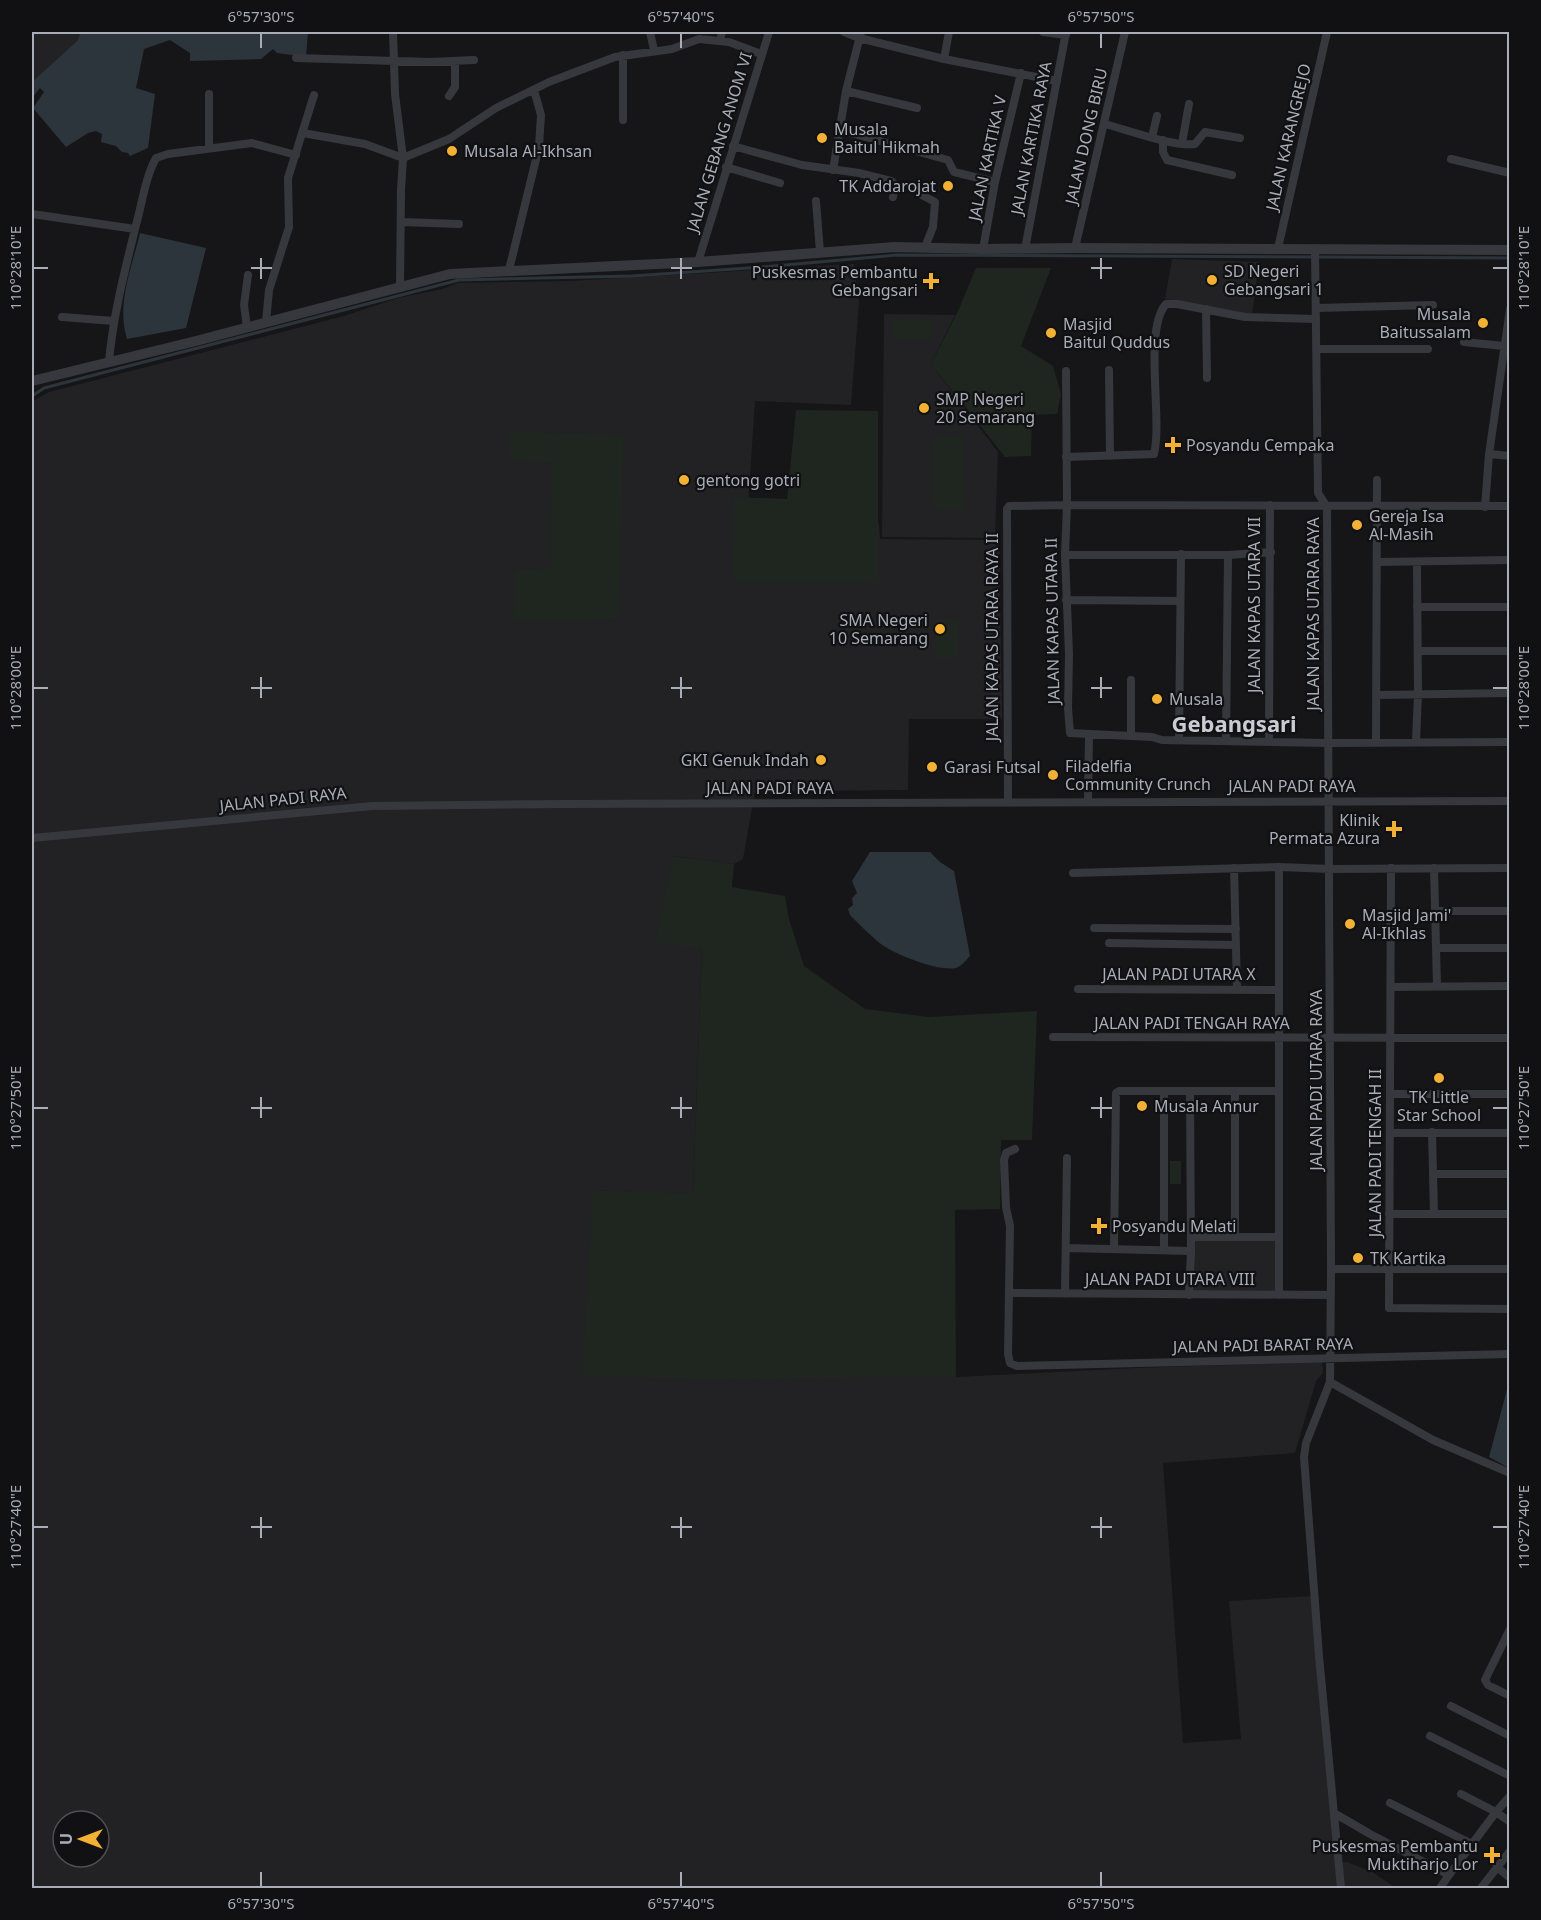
<svg xmlns="http://www.w3.org/2000/svg" width="1541" height="1920" font-family="'Noto Sans',sans-serif">
<style>
.built{fill:#222225;fill-rule:evenodd}
.green{fill:#1e261f}
.water{fill:#2c353c}
.lines{fill:none;stroke-linecap:round;stroke-linejoin:round}
.stream{stroke:#2c353c;stroke-width:3}
.minor{stroke:#37383d;stroke-width:8}
.tertiary{stroke:#37383d;stroke-width:10}
.ticks{fill:none;stroke:#a8adb8;stroke-width:2}
.poi-dot{fill:#f2b134;stroke:#111113;stroke-width:2}
.labels{text-anchor:middle;dominant-baseline:central;stroke-width:4.5;stroke-linejoin:round;paint-order:stroke}
.poi-label{font-size:16px;fill:#a8adb8;stroke:#111113;text-anchor:start}
.street-label{font-size:16px;fill:#a8adb8;stroke:#111113}
.district-label{font-size:22px;font-weight:bold;fill:#c9ccd4;stroke:#111113}
.neatline{fill:none;stroke:#a8adb8;stroke-width:2}
.ticks-label{font-size:15px;text-anchor:middle;fill:#a8adb8}
</style>
<rect width="100%" height="100%" fill="#161618"/>
<!-- built -->
<path class="built" d="M32 32H81L77 41 32 82Z
M1172 259 1259 262 1252 315 1165 299Z
M854 264 859 302 851 405 755 401 747 521 874 522 879 524 880 539 999 540 1002 719H909L908 790 755 791 743 859 734 864 673 856 702 948 693 1195 593 1190 956 1377 1135 1368 1322 1362 1323 1373 1316 1381 1295 1453 1163 1463 1183 1743 1241 1739 1229 1601 1312 1596 1337 1862H1347L1372 1872 1396 1888H32V402L49 392 344 316 398 298 442 289 458 283 571 281ZM63 1821H99V1857H63Z
M884 314 955 315 931 364 998 452 995 538 882 537Z
M1278 1237V1293H1192V1239Z"/>
<!-- green -->
<path class="green" d="M976 268H1051L1021 346 1053 366 1061 394 1057 414 1032 415 1031 456 1005 457 931 364 958 311Z
M893 319 932 320V339H893Z
M796 410 878 411V582H733L734 497 787 499Z
M510 432 624 435 618 619 514 621 515 570 550 569 552 463 510 460Z
M934 437H963L964 509H934Z
M936 619H958V658H936Z
M673 856 734 864 732 887 785 896 789 919 804 966 865 1009 929 1017 1037 1011 1032 1140H1001L1000 1209 955 1210 956 1377 719 1379 582 1377 593 1190 693 1194 702 948 655 943Z
M1170 1161H1181V1184H1170Z"/>
<!-- water -->
<path class="water" d="M81 32H308L306 57 277 53 273 49 261 59 190 61V53L170 40 144 49 136 88 155 94 148 148 130 156 128 153 122 152 116 146 101 142 102 134 96 131 88 133 66 147 33 108 44 92 40 88 32 98V82L77 41Z
M140 233 206 248 186 328 127 339C116 304 132 267 140 233Z
M870 852H930L940 862 954 871 970 956C966 960 962 966 956 968 938 972 890 953 877 941 868 933 859 924 850 915L848 909 853 905 852 898 857 893 852 881Z
M1509 1382V1468L1489 1457Z"/>
<g class="lines">
<!-- stream -->
<path class="stream" d="M32 396 44 388 459 280 632 276 763 267 897 255 1510 258"/>
<!-- minor -->
<path class="minor" d="M393 32 395 94 403 158 401 190 400 288
M650 32 654 50
M844 32 859 38 944 59 1057 81
M1043 32 1066 35
M720 41 722 32
M623 55V120
M296 58 430 62 474 60
M944 59 949 32
M846 91 917 108
M449 96 455 87V61
M1105 124C1128 130 1173 147 1195 144L1205 132 1240 138
M840 130 948 160 954 172 995 182
M303 133 365 144 403 158 449 139 496 108 549 82 615 57 672 49 699 39 729 42 761 54
M1152 137 1157 116
M1163 140V152L1167 160 1232 175
M1182 143 1189 104
M733 146 802 165 859 173 891 181 895 184 893 197
M209 147V94
M1451 159 1510 173
M726 167 780 183
M833 170 846 91 861 32
M918 193 935 202 933 227 925 247
M816 201 820 252
M32 214 135 229
M401 222 459 224
M1075 248 1125 32
M1278 248 1327 32
M983 249 995 182 1021 73
M1025 249 1066 32
M1315 250 1318 493 1327 507 1331 1269 1330 1382 1306 1443 1304 1457 1319 1656 1341 1888
M698 262 769 32
M509 270 539 147 541 115 534 90
M1316 308 1433 305
M1206 309 1207 378
M62 317 114 321
M266 322 269 290 289 227 288 178 314 95
M247 327 244 305 248 275
M1464 342 1504 346
M1317 349H1428
M109 362C113 315 125 270 136 225 142 204 145 178 156 158L168 154 252 143 296 155
M1109 370 1110 456
M1066 371 1067 505 1065 555 1069 654 1068 708 1070 733 1152 737 1162 740 1329 743 1510 742
M1489 454 1510 456
M1066 457 1154 454C1163 419 1143 330 1166 304H1177L1245 317 1316 319
M1485 507 1489 454 1510 309
M1065 555H1228L1271 552
M1377 562 1510 560
M1066 600 1180 601
M1417 607H1510
M1418 651H1510
M1131 680V736
M1377 695 1510 693
M1179 740 1181 554
M1226 741 1228 555
M1269 741 1270 505
M1376 742 1377 480
M1416 742 1418 694 1417 562
M1008 802 1007 509 1009 506 1067 505 1510 506
M1088 802 1089 735
M32 838 372 806 565 804 1510 801
M1279 867V1295
M1234 868 1237 989
M1391 868 1389 1308 1510 1309
M1434 868 1437 986
M1073 873 1279 867 1330 869 1510 868
M1435 911H1510
M1094 928 1236 929
M1109 943 1236 945
M1436 948H1510
M1391 987 1510 986
M1078 989 1279 990
M1053 1037 1510 1038
M1164 1091V1250
M1235 1091V1237
M1390 1094H1510
M1432 1132 1434 1214
M1390 1133H1510
M1015 1149 1006 1153 1004 1160 1006 1207 1010 1226 1008 1354 1010 1363 1017 1366 1510 1354
M1434 1174H1510
M1389 1214H1510
M1191 1237H1279
M1066 1248 1191 1251
M1114 1249 1116 1093 1119 1091H1279
M1331 1269H1510
M1009 1293 1331 1295
M1065 1294 1067 1158
M1189 1295 1191 1251 1190 1091
M1330 1382 1433 1440 1510 1473
M1510 1629 1485 1680 1488 1685 1510 1696
M1451 1706 1510 1736
M1430 1736 1510 1776
M1461 1794 1496 1812 1510 1822
M1390 1803 1472 1844
M1334 1813 1370 1834 1449 1875 1496 1812 1510 1796
M1497 1867 1510 1878
M1440 1888 1449 1875
M1481 1888 1510 1851"/>
<!-- tertiary -->
<path class="tertiary" d="M32 381 196 341 450 274 698 262 895 247 983 249 1075 248 1510 250"/>
</g>
<!-- ticks -->
<path class="ticks" d="M261 33V48M681 33V48M1101 33V48M261 258V279M681 258V279M1101 258V279M33 268H48M251 268H272M671 268H692M1091 268H1112M1493 268H1508M261 677V698M681 677V698M1101 677V698M33 688H48M251 688H272M671 688H692M1091 688H1112M1493 688H1508M261 1097V1118M681 1097V1118M1101 1097V1118M33 1108H48M251 1108H272M671 1108H692M1091 1108H1112M1493 1108H1508M261 1517V1538M681 1517V1538M1101 1517V1538M33 1527H48M251 1527H272M671 1527H692M1091 1527H1112M1493 1527H1508M261 1872V1887M681 1872V1887M1101 1872V1887"/>
<!-- markers -->
<g class="poi-dot">
<circle cx="822" cy="138" r="6"/>
<circle cx="452" cy="151" r="6"/>
<circle cx="948" cy="186" r="6"/>
<circle cx="1212" cy="280" r="6"/>
<path d="M928 272h6v6h6v6h-6v6h-6v-6h-6v-6h6z"/>
<circle cx="1483" cy="323" r="6"/>
<circle cx="1051" cy="333" r="6"/>
<circle cx="924" cy="408" r="6"/>
<path d="M1170 436h6v6h6v6h-6v6h-6v-6h-6v-6h6z"/>
<circle cx="684" cy="480" r="6"/>
<circle cx="1357" cy="525" r="6"/>
<circle cx="940" cy="629" r="6"/>
<circle cx="1157" cy="699" r="6"/>
<circle cx="821" cy="760" r="6"/>
<circle cx="932" cy="767" r="6"/>
<circle cx="1053" cy="775" r="6"/>
<path d="M1391 820h6v6h6v6h-6v6h-6v-6h-6v-6h6z"/>
<circle cx="1350" cy="924" r="6"/>
<circle cx="1439" cy="1078" r="6"/>
<circle cx="1142" cy="1106" r="6"/>
<path d="M1096 1217h6v6h6v6h-6v6h-6v-6h-6v-6h6z"/>
<circle cx="1358" cy="1258" r="6"/>
<path d="M1489 1846h6v6h6v6h-6v6h-6v-6h-6v-6h6z"/>
</g>
<g class="labels">
<!-- poi labels -->
<g class="poi-label">
<text x="834" y="129">Musala<tspan x="834" dy="18">Baitul Hikmah</tspan></text>
<text x="464" y="151">Musala Al-Ikhsan</text>
<text x="936" y="186" text-anchor="end">TK Addarojat</text>
<text x="1224" y="271">SD Negeri<tspan x="1224" dy="18">Gebangsari 1</tspan></text>
<text x="918" y="272" text-anchor="end">Puskesmas Pembantu<tspan x="918" dy="18">Gebangsari</tspan></text>
<text x="1471" y="314" text-anchor="end">Musala<tspan x="1471" dy="18">Baitussalam</tspan></text>
<text x="1063" y="324">Masjid<tspan x="1063" dy="18">Baitul Quddus</tspan></text>
<text x="936" y="399">SMP Negeri<tspan x="936" dy="18">20 Semarang</tspan></text>
<text x="1186" y="445">Posyandu Cempaka</text>
<text x="696" y="480">gentong gotri</text>
<text x="1369" y="516">Gereja Isa<tspan x="1369" dy="18">Al-Masih</tspan></text>
<text x="928" y="620" text-anchor="end">SMA Negeri<tspan x="928" dy="18">10 Semarang</tspan></text>
<text x="1169" y="699">Musala</text>
<text x="809" y="760" text-anchor="end">GKI Genuk Indah</text>
<text x="1065" y="766">Filadelfia<tspan x="1065" dy="18">Community Crunch</tspan></text>
<text x="944" y="767">Garasi Futsal</text>
<text x="1380" y="820" text-anchor="end">Klinik<tspan x="1380" dy="18">Permata Azura</tspan></text>
<text x="1362" y="915">Masjid Jami'<tspan x="1362" dy="18">Al-Ikhlas</tspan></text>
<text x="1439" y="1097" text-anchor="middle">TK Little<tspan x="1439" dy="18">Star School</tspan></text>
<text x="1154" y="1106">Musala Annur</text>
<text x="1112" y="1226">Posyandu Melati</text>
<text x="1370" y="1258">TK Kartika</text>
<text x="1478" y="1846" text-anchor="end">Puskesmas Pembantu<tspan x="1478" dy="18">Muktiharjo Lor</tspan></text>
</g>
<!-- street labels -->
<g class="street-label">
<text transform="translate(1086 136) rotate(-77)">JALAN DONG BIRU</text>
<text transform="translate(1288 137) rotate(-77)">JALAN KARANGREJO</text>
<text transform="translate(1031 138) rotate(-79)">JALAN KARTIKA RAYA</text>
<text transform="translate(719 142) rotate(-73)">JALAN GEBANG ANOM VI</text>
<text transform="translate(987 158) rotate(-78)">JALAN KARTIKA V</text>
<text transform="translate(1254 605) rotate(-90)">JALAN KAPAS UTARA VII</text>
<text transform="translate(1313 614) rotate(-90)">JALAN KAPAS UTARA RAYA</text>
<text transform="translate(1052 621) rotate(-91)">JALAN KAPAS UTARA II</text>
<text transform="translate(992 637) rotate(-90)">JALAN KAPAS UTARA RAYA II</text>
<text x="1292" y="786">JALAN PADI RAYA</text>
<text x="770" y="788">JALAN PADI RAYA</text>
<text transform="translate(283 799) rotate(-6)">JALAN PADI RAYA</text>
<text x="1179" y="974">JALAN PADI UTARA X</text>
<text x="1192" y="1023">JALAN PADI TENGAH RAYA</text>
<text transform="translate(1316 1080) rotate(-90)">JALAN PADI UTARA RAYA</text>
<text transform="translate(1375 1153) rotate(-90)">JALAN PADI TENGAH II</text>
<text x="1170" y="1279">JALAN PADI UTARA VIII</text>
<text transform="translate(1263 1345) rotate(-1)">JALAN PADI BARAT RAYA</text>
</g>
<!-- district labels -->
<g class="district-label">
<text x="1234" y="723">Gebangsari</text>
</g>
</g>
<!-- border -->
<rect width="1541" height="1920" fill="none" stroke="#111113" stroke-width="66"/>
<!-- north arrow -->
<g transform="translate(81 1839) rotate(270)"><circle r="28" fill="#111113" stroke="#4d4f55" stroke-width="1.5"/>
<path d="M0-4.5L10 22L0 15L-10 22Z" fill="#f2b134"/>
<text y="-9" font-size="16" font-weight="bold" text-anchor="middle" fill="#a8adb8">U</text>
</g>
<rect x="33" y="33" width="1475" height="1854" class="neatline"/>
<g class="ticks-label">
<text x="261" y="22">6°57'30"S</text>
<text x="681" y="22">6°57'40"S</text>
<text x="1101" y="22">6°57'50"S</text>
<text transform="translate(1524 268) rotate(-90)" y="5">110°28'10"E</text>
<text transform="translate(16 268) rotate(-90)" y="5">110°28'10"E</text>
<text transform="translate(1524 688) rotate(-90)" y="5">110°28'00"E</text>
<text transform="translate(16 688) rotate(-90)" y="5">110°28'00"E</text>
<text transform="translate(1524 1108) rotate(-90)" y="5">110°27'50"E</text>
<text transform="translate(16 1108) rotate(-90)" y="5">110°27'50"E</text>
<text transform="translate(1524 1527) rotate(-90)" y="5">110°27'40"E</text>
<text transform="translate(16 1527) rotate(-90)" y="5">110°27'40"E</text>
<text x="261" y="1909">6°57'30"S</text>
<text x="681" y="1909">6°57'40"S</text>
<text x="1101" y="1909">6°57'50"S</text>
</g>
</svg>
